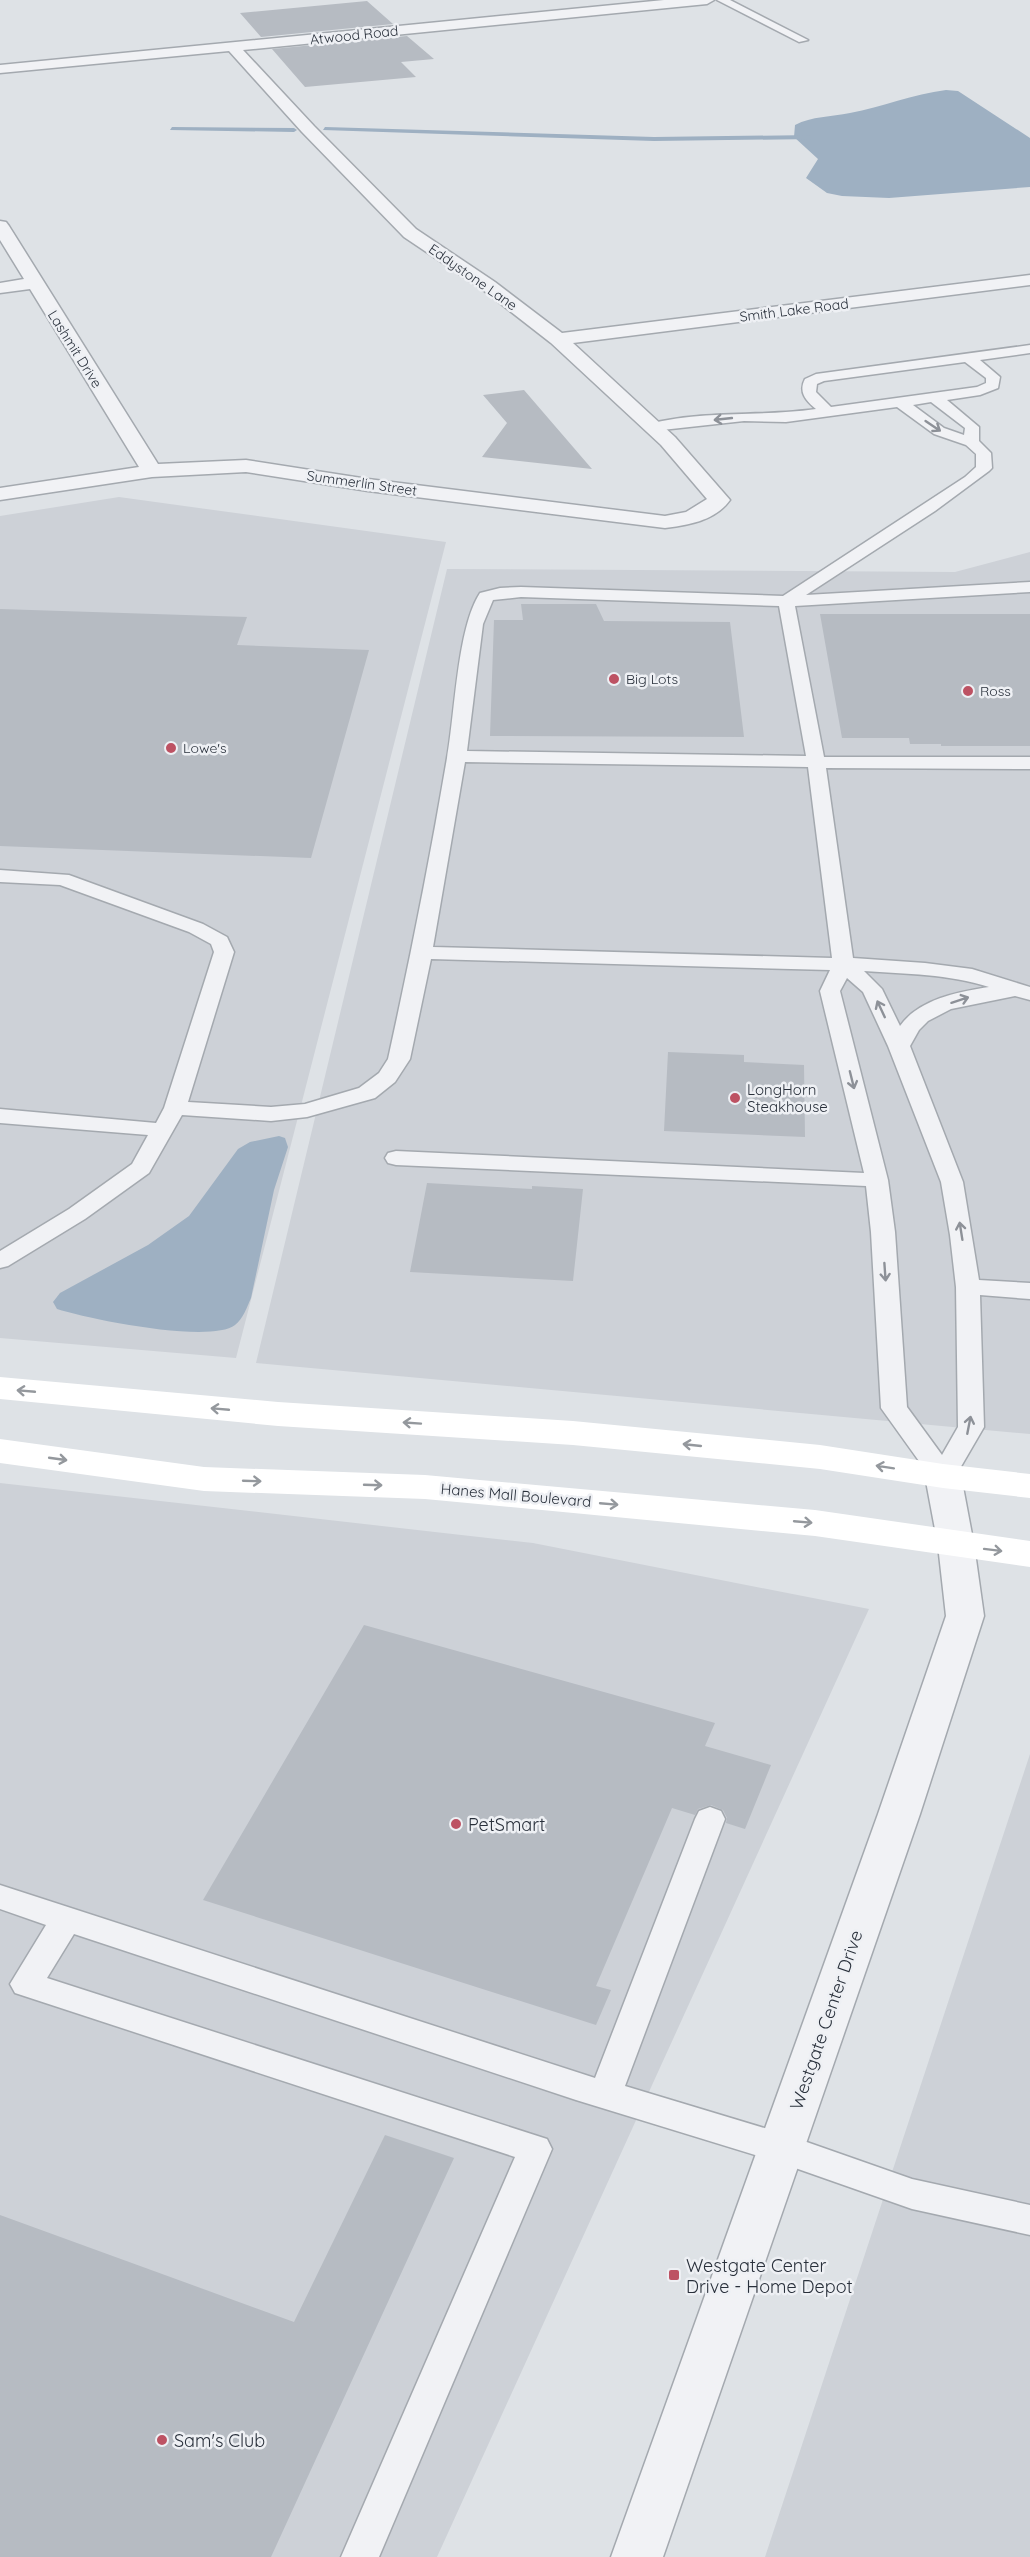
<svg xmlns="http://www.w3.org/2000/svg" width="1030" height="2557" font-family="Quicksand,sans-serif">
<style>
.built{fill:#cdd1d7}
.water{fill:#9eb0c2}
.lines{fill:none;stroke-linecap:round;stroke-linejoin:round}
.stream{fill:#9eb0c2;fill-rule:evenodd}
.building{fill:#b6bbc2}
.lane-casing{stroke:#a4a9af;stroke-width:3}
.street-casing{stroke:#a4a9af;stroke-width:3}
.lane{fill:#f1f2f5;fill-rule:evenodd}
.street{fill:#f1f2f5;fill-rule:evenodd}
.secondary{fill:#fff;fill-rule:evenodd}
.oneway{stroke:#8d9198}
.oneway2{stroke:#94989d}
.poi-dot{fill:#bd5263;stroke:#eef0f4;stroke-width:2}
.labels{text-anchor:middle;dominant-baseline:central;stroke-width:5;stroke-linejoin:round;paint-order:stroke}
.far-street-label{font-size:14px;fill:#29303b;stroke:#eef0f4}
.far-poi-label{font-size:14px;fill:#29303b;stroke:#eef0f4;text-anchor:start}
.poi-label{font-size:15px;fill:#29303b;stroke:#eef0f4;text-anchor:start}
.street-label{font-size:15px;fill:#29303b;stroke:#eef0f4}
.near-poi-label{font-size:18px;fill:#29303b;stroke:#eef0f4;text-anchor:start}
.near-street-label{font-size:18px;fill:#29303b;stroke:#eef0f4}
</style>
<rect width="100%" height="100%" fill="#dee2e6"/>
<!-- built -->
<path class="built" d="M119 497 446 542 236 1358 0 1338V516Z
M1030 552V1434L256 1363 447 569 955 572Z
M0 1483 533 1543 869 1609 437 2557H0Z
M1030 1754V2557H765Z"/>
<!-- water -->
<path class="water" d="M946 90 958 91 1030 138V187L889 198 842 196 827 193 806 178 818 159 794 137 795 125C812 116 831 117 850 113 882 107 913 94 946 90Z
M279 1136 285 1138 288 1147 274 1190 251 1298C247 1307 243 1319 235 1325 210 1344 88 1319 57 1309L53 1302 60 1293 148 1245 189 1216 238 1149 250 1142Z"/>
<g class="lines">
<!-- stream -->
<path class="stream" d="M172 127 294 128 297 130 294 132 170 130Z
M325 127 654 137 813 135 816 137 813 139 654 141 323 130Z"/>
</g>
<!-- building -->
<path class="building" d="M367 1 393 24 261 37 240 13Z
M407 36 434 59 401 62 416 77 305 87 272 49Z
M524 390 592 469 482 457 507 423 483 395Z
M521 604H596L604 621 730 622 744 737 490 736 494 620H523Z
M0 609 247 617 237 645 369 650 311 858 0 846Z
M820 614H1030V746H941V744H910L909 738H842Z
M668 1052 744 1055V1062L804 1065 805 1137 664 1131Z
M427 1183 532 1189V1186L583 1189 573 1281 410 1272Z
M364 1625 715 1723 705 1746 771 1765 745 1829 726 1823 727 1818 723 1810 711 1805 698 1809 695 1815 672 1808 596 1986 611 1990 596 2025 203 1900Z
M385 2135 454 2158 271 2557H0V2215L294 2322Z"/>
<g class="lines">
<!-- lane casing -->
<g class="lane-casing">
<path id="lane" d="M717 0H730L808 40 799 42Z
M1030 345V353L980 360 1000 377 998 388 980 395 947 400 979 427V441L991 453 992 468 989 471 935 511 806 595 1030 582V592L795 606 824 757H1030V769L826 768 853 958 925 963 972 969 1030 987V1000L1015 996 951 1009 928 1021 919 1030 910 1046 963 1182 979 1280 1030 1283V1299L980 1295 984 1427 952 1482 943 1485 934 1482 881 1408 871 1232 866 1186 396 1165 388 1163 385 1158 388 1153 396 1151 864 1173 820 991 830 970 431 959 410 1059 395 1082 375 1098 307 1117 271 1121 182 1115 149 1173 85 1219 8 1266 0 1268V1251L69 1209 132 1164 148 1135 0 1123V1109L156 1123 164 1108 214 952 211 944 189 932 60 885 0 882V870L69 875 203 924 227 937 234 952 188 1102 271 1107 305 1104 359 1088 379 1073 388 1059C410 959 430 859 447 758 455 715 457 628 480 593L500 588 521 587 783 596 965 477 976 467V454L966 445 934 434 897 407 786 422 744 421 653 431 646 427 648 424C703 410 760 417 816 409 806 401 798 392 805 379L816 374ZM965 362 986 378V383L977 387 831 407 816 392 817 384 824 381ZM931 402 965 428 964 435 944 428 913 405ZM521 597 779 606 806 756 467 751 483 624 493 600ZM465 762 808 767 832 958 433 947ZM864 971C906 974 949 974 989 987 958 992 919 999 900 1026L882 989ZM847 978 863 992 888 1046 941 1182 950 1235 956 1287 958 1427 942 1455 907 1407 895 1232 888 1180 840 991Z
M710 1807 721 1811 725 1819 625 2086 781 2133 912 2179 1030 2205V2235L912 2209 781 2163 576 2100 74 1934 47 1978 547 2139 552 2149 379 2557H341L515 2157 15 1993 10 1984 46 1925 0 1909V1885L595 2078 695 1819 699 1811Z"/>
</g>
<!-- street casing -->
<g class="street-casing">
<path id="street" d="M664 0H714L707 4 243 50 314 126 416 229 495 282 562 333 1030 275V285L573 343 675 437 730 500C715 521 688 525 665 528L368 491 246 472 152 477 0 500V488L139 467 30 289 0 293V283L24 279 0 240V221L6 222 9 226 158 464 246 460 368 479 665 516 686 512 707 499 661 445 551 343 483 290 404 237 302 132 229 51 0 73V65Z
M943 1464 956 1467 961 1476 974 1545 984 1616 920 1814 663 2557H611L878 1814 946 1616 938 1545 925 1476 930 1467Z"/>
</g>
<!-- lane -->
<use href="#lane" class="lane"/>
<!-- street -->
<use href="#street" class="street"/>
<!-- secondary -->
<path class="secondary" d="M0 1377 278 1402 573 1421 820 1445 943 1464 1030 1474V1498L943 1488 820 1469 573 1445 278 1426 0 1399Z
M0 1439 204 1467 425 1475 815 1510 1030 1541V1567L815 1536 425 1499 204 1491 0 1463Z"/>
</g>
<!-- one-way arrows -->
<defs><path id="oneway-shaft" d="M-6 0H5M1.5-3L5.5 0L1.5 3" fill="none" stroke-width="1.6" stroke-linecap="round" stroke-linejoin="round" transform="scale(1.5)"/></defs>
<g class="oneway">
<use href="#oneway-shaft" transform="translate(723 419) rotate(174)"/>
<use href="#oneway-shaft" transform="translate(933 426) rotate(34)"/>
<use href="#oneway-shaft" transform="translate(960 1000) rotate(-18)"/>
<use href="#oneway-shaft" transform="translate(881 1009) rotate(-115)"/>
<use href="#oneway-shaft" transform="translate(852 1080) rotate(76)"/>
<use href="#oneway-shaft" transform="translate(961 1231) rotate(-99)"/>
<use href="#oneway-shaft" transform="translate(885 1272) rotate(86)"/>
<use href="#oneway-shaft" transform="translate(969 1425) rotate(-79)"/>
</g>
<g class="oneway2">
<use href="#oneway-shaft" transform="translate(26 1391) rotate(-175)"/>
<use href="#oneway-shaft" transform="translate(220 1409) rotate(-175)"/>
<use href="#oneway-shaft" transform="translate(412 1423) rotate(-176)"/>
<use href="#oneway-shaft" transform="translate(692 1445) rotate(-174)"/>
<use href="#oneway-shaft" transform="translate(58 1459) rotate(8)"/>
<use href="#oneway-shaft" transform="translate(885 1467) rotate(-171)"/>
<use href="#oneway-shaft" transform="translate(252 1481) rotate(2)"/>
<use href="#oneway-shaft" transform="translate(373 1485) rotate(2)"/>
<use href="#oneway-shaft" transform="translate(609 1504) rotate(5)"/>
<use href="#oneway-shaft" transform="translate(803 1522) rotate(5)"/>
<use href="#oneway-shaft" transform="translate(993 1550) rotate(7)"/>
</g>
<!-- markers -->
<g class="poi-dot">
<circle cx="614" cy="679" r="6"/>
<circle cx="968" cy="691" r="6"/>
<circle cx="171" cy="748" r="6"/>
<circle cx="735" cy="1098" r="6"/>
<circle cx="456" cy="1824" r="6"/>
<rect x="668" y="2269" width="12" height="12" rx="3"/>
<circle cx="162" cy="2440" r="6"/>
</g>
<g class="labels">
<!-- far-street labels -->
<g class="far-street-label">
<text transform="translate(354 35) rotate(-6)">Atwood Road</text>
<text transform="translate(473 277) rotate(35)">Eddystone Lane</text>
<text transform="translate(794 310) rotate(-7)">Smith Lake Road</text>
<text transform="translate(75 349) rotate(58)">Lashmit Drive</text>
<text transform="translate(362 483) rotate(8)">Summerlin Street</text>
</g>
<!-- far-poi labels -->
<g class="far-poi-label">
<text x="626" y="679">Big Lots</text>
<text x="980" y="691">Ross</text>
<text x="183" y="748">Lowe's</text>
</g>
<!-- poi labels -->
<g class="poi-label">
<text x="747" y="1089">LongHorn<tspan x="747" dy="17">Steakhouse</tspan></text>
</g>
<!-- street labels -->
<g class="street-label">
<text transform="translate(516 1495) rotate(5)">Hanes Mall Boulevard</text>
</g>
<!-- near-poi labels -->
<g class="near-poi-label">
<text x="468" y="1824">PetSmart</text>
<text x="686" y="2265">Westgate Center<tspan x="686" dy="21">Drive - Home Depot</tspan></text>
<text x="174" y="2440">Sam's Club</text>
</g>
<!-- near-street labels -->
<g class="near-street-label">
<text transform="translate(826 2020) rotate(-71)">Westgate Center Drive</text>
</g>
</g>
</svg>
